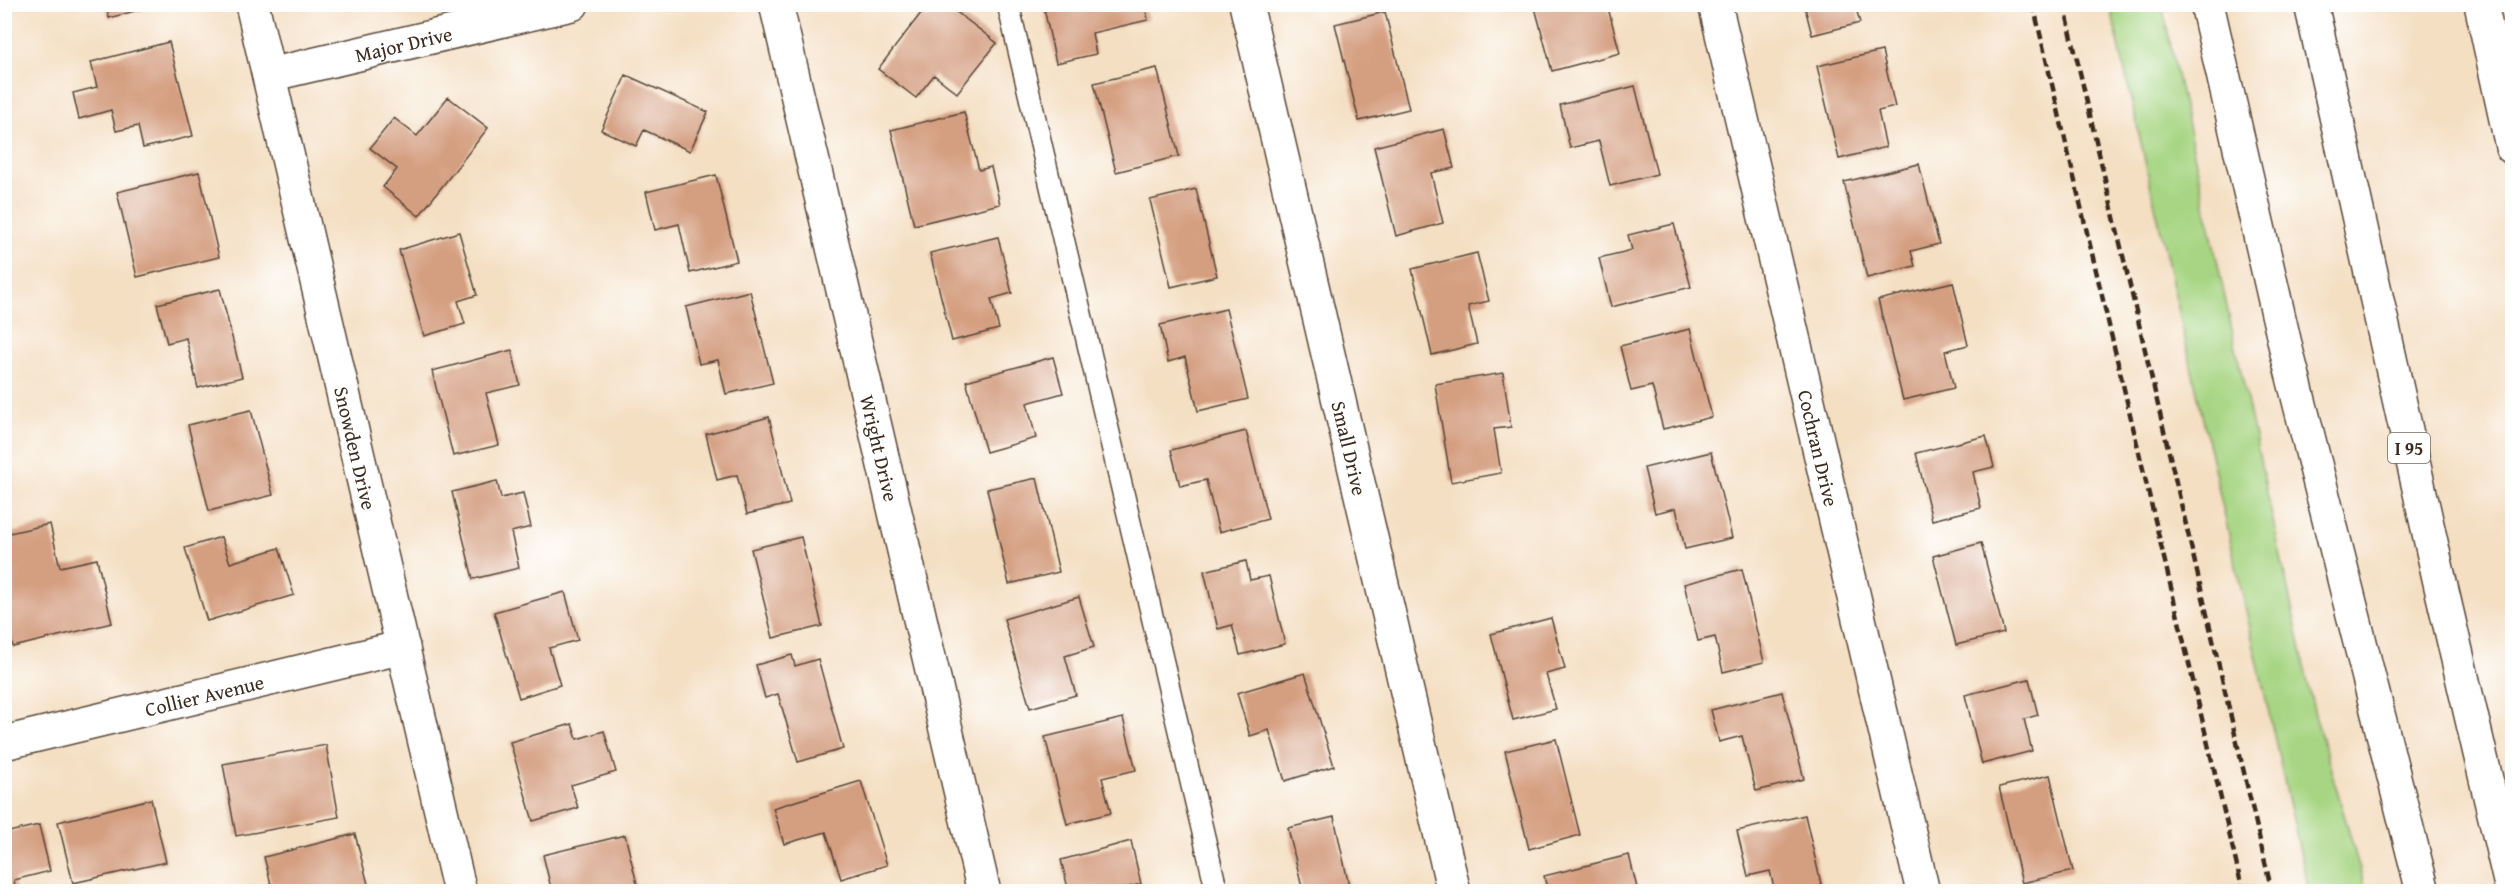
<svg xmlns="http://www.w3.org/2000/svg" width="2517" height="896" font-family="'Gentium Book Plus',serif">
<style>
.green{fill:#a7d583;stroke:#718050;stroke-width:1.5}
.building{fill:#d49e80}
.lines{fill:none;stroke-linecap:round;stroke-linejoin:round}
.lane-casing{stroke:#574537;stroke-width:24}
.street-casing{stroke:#574537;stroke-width:36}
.highway-casing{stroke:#574537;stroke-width:36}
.lane{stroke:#fff;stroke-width:21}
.street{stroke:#fff;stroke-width:33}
.highway{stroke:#fff;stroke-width:33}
.rail{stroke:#3b2a1e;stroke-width:4.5;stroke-dasharray:9 4.5;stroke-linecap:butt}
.labels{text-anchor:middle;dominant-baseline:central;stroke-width:6;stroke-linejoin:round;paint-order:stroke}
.shield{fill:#fff;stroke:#766a62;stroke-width:1.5}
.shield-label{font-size:18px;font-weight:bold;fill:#3b2a1e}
.street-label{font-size:20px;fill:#3b2a1e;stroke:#fff}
</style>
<rect width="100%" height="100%" fill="#fff"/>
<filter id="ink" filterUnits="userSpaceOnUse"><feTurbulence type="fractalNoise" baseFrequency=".0167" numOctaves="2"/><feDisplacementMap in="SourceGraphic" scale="12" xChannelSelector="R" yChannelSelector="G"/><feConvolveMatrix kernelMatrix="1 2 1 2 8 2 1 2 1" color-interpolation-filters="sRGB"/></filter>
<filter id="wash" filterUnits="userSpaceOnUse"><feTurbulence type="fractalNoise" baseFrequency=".008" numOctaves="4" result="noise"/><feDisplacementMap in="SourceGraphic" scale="24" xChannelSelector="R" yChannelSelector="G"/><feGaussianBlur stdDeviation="1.35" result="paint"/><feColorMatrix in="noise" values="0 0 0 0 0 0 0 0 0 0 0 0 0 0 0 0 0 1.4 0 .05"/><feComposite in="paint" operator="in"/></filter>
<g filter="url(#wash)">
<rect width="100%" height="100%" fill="#f4dfc3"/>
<!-- green -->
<path class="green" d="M2110 5H2162L2314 711 2366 891H2309Z"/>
<g id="blocks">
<!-- building -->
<path class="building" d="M105 4H157V5L109 18Z
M928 4H946L997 43 957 93 934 75 916 98 878 69Z
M1043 4H1145L1148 20 1092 33 1096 54 1056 63Z
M1534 4H1607L1620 53 1552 71Z
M1804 4H1855L1860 23 1812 35Z
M1385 12 1409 109 1359 121 1335 24Z
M169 42 193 136 143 148 138 126 116 131 111 110 79 119 73 93 97 87 91 62Z
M1882 51 1895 107 1878 111 1886 147 1839 159 1817 66Z
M1157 68 1179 156 1116 172 1094 83Z
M626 75 708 112 690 151 644 130 636 146 601 130Z
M1635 86 1657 174 1610 186 1599 141 1570 148 1560 105Z
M448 97 488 128 419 216 383 187 397 169 370 148 394 118 417 136Z
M964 112 979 170 991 167 1000 204 914 225 891 130Z
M1444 129 1454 168 1431 173 1443 223 1396 236 1374 147Z
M1919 164 1939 244 1911 251 1915 266 1867 278 1844 182Z
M199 172 219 257 137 277 117 192Z
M716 175 737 261 690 273 679 224 655 230 646 192Z
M1196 189 1217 276 1171 287 1150 200Z
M1674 224 1691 287 1611 307 1599 258 1632 250 1628 235Z
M459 232 477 295 458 301 465 324 424 336 399 250Z
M998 237 1012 293 991 299 999 329 952 341 930 253Z
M1477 253 1489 301 1468 306 1477 344 1432 355 1412 269Z
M1953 282 1968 345 1945 351 1954 388 1903 400 1878 300Z
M220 289 242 377 198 388 186 338 167 343 157 304Z
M750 291 773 383 726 394 718 360 699 364 686 307Z
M1226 309 1248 399 1198 411 1185 357 1168 362 1160 325Z
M1690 329 1712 417 1663 429 1652 386 1631 391 1620 346Z
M512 350 520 385 486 393 499 445 453 456 432 371Z
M1053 357 1063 393 1027 403 1036 438 986 452 966 381Z
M1503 373 1511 427 1494 429 1501 473 1451 482 1435 384Z
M251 410 273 495 209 511 188 425Z
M769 417 790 504 747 514 737 475 717 480 706 434Z
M1246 431 1268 519 1219 532 1206 480 1180 486 1171 450Z
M1986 436 1994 467 1973 472 1981 508 1932 520 1916 453Z
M1711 452 1732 538 1685 549 1676 508 1655 513 1644 468Z
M1037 478 1059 572 1009 584 987 489Z
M497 481 501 498 523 493 531 527 511 532 519 568 473 579 452 492Z
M50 524 60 567 97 559 112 623 13 647 5 610V534Z
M221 537 230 563 279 548 294 595 207 621 185 548Z
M801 537 822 626 773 638 751 549Z
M1981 543 2004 633 1956 645 1933 556Z
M1246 561 1250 580 1269 576 1285 644 1240 655 1232 625 1218 629 1204 571Z
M1742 569 1764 662 1723 672 1715 637 1698 641 1684 584Z
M565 592 578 640 549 648 560 685 519 698 494 612Z
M1079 597 1094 647 1065 656 1076 695 1030 708 1004 619Z
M1551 618 1565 669 1546 674 1556 709 1513 720 1491 634Z
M792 655 795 666 818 659 843 749 798 762 778 694 765 698 756 665Z
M1305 673 1334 766 1285 781 1269 730 1250 736 1237 693Z
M2029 679 2038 715 2024 719 2032 751 1982 764 1965 695Z
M1782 692 1804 779 1756 791 1742 736 1719 742 1711 710Z
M1123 718 1136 770 1102 778 1111 813 1067 824 1045 737Z
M572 724 577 739 604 731 616 772 571 785 578 808 533 821 510 742Z
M1556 739 1580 835 1529 849 1505 751Z
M326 745 339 817 236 836 223 764Z
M2050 775 2073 871 2022 883 1999 787Z
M861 781 887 865 841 879 826 832 784 844 773 808Z
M151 799 166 862 73 883 58 822Z
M1805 815 1823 892H1775L1770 871 1748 876 1737 831Z
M1334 817 1349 886 1325 892H1303L1288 828Z
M39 825 50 871 14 880 16 892H4V833Z
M355 834 370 892H273L264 857Z
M625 835 639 892H552L543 855Z
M1131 841 1141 884 1121 889 1122 892H1069L1061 860Z
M1629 855 1638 892H1548L1544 876Z"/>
</g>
</g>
<g filter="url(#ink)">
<use href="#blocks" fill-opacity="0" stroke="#574537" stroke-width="1.5"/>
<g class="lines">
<!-- lane casing -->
<g class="lane-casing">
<path id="lane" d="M1008 4 1217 892"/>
</g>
<!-- street casing -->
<g class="street-casing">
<g id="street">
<path id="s1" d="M252 4 460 892"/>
<path id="s2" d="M776 4 984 892"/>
<path id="s3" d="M1246 4 1454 892"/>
<path id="s4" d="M1715 4 1923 892"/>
<path id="s5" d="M269 75 572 4"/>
<path id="s6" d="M4 743 403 647"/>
</g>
</g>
<!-- highway casing -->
<g class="highway-casing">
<path id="highway" d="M2207 4 2287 353 2423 892
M2311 4 2441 587 2512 890
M2481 4 2512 147"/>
</g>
<!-- lane -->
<use href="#lane" class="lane"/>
<!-- street -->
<use href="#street" class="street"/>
<!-- highway -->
<use href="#highway" class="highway"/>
<!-- rail -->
<path class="rail" d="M2033 4 2243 892
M2064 4 2272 892"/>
</g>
</g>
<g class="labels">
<!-- shield labels -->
<rect class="shield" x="2388" y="433" width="42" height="30" rx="4.5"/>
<g class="shield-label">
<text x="2409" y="448">I 95</text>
</g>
<!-- street labels -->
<g class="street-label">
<text stroke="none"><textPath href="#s5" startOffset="138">Major Drive</textPath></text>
<text stroke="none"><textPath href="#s1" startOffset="456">Snowden Drive</textPath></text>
<text stroke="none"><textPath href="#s2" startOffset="456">Wright Drive</textPath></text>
<text stroke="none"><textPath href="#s3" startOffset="456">Small Drive</textPath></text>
<text stroke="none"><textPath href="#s4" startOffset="456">Cochran Drive</textPath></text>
<text stroke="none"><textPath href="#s6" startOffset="206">Collier Avenue</textPath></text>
</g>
</g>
<!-- margin -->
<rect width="2517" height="896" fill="none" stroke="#fff" stroke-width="24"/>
</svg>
